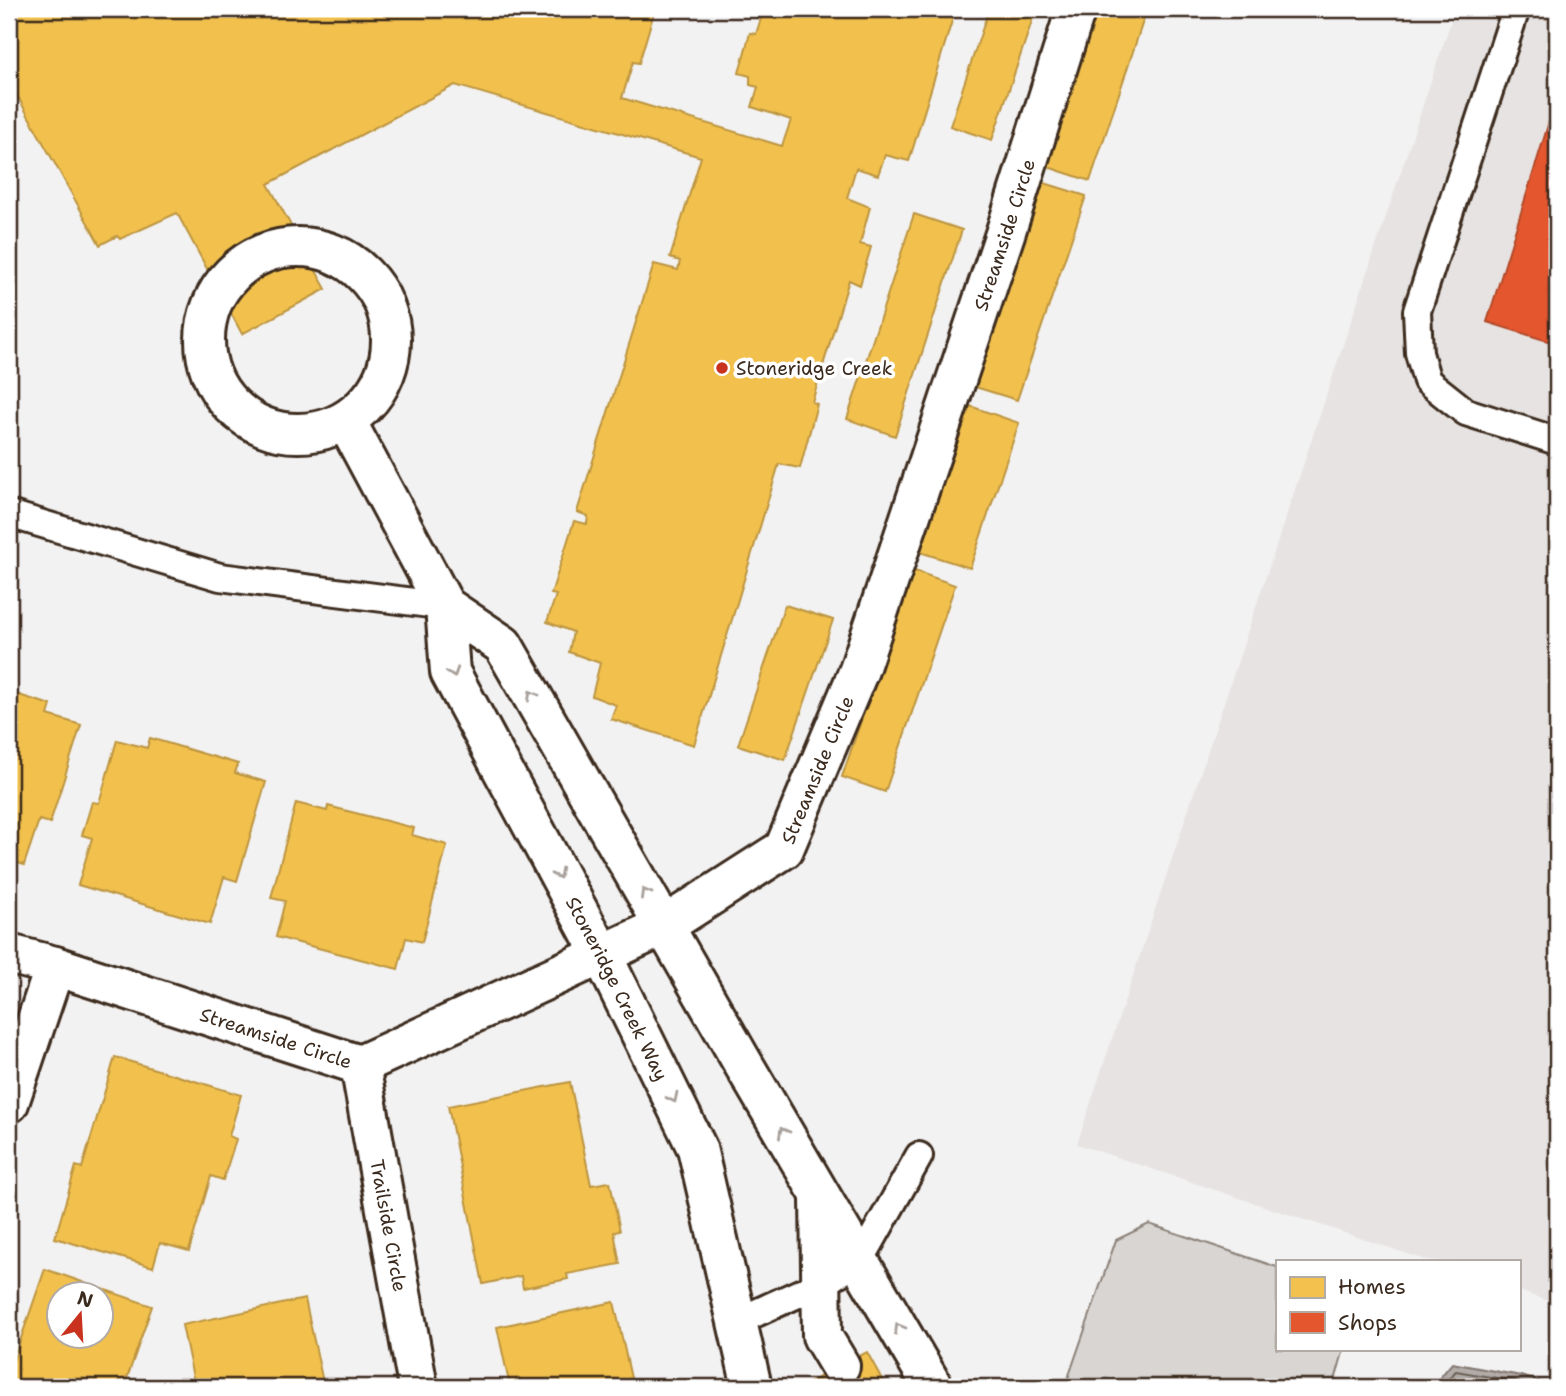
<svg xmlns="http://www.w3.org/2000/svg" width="1566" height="1396" font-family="'Shantell Sans',sans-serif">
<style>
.built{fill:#e6e3e2}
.green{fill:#d8d5d2;stroke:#8a8078;stroke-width:2}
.water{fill:#b2aba7;stroke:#827770;stroke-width:2}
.homes{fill:#f2c14e;stroke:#bb9440;stroke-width:2;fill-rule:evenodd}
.shops{fill:#e4572e;stroke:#b14a29;stroke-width:2}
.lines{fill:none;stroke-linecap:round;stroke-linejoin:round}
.shore{stroke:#6b5e55;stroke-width:2}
.lane-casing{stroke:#3b2a1e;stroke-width:32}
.street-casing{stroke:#3b2a1e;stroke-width:44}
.lane{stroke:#fff;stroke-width:26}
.street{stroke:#fff;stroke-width:38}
.oneway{stroke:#a79f9a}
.poi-dot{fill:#c8321e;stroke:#fff;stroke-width:2.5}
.labels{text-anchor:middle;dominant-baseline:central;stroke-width:7;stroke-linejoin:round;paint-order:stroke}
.street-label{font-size:19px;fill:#3b2a1e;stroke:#fff}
.poi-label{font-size:19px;fill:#3b2a1e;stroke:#fff;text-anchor:start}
</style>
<rect width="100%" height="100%" fill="#f3f2f2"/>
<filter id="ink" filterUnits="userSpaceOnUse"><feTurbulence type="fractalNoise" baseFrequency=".0143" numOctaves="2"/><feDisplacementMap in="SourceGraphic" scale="14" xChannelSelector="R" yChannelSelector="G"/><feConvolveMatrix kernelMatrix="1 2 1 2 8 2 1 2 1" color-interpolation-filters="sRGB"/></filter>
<g filter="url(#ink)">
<!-- built -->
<path class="built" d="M1455 9H1557V1304L1519 1291V1261H1429L1077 1144Z"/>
<!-- green -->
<path class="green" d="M1149 1224 1277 1267V1349H1344L1333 1387H1065L1116 1240Z"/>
<!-- water -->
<path class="water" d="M1452 1363 1521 1376 1556 1387H1432Z"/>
<!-- homes -->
<path class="homes" d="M9 9H655L639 63 633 62 622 98 782 146 791 120 752 107 758 87 750 85V76L739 73 750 33 756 34 764 9H968L966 14 955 11 909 161 885 155 878 175 856 168 847 198 870 207 860 244 871 247 860 285 849 280 812 402 817 404 800 468 779 464 694 745 611 719 616 705 592 696 600 663 569 652 573 632 547 622 556 595 551 594 574 521 587 524 588 516 577 512 654 264 678 270 680 261 670 258 701 157 455 85 268 184 326 289 242 334 177 213 120 239 117 236 100 245 9 81Z
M9 9H655L639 63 633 62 622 98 782 146 791 120 752 107 758 87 750 85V76L739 73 750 33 756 34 764 9H968L966 14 955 11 909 161 885 155 878 175 856 168 847 198 870 207 860 244 871 247 860 285 849 280 812 402 817 404 800 468 779 464 694 745 611 719 616 705 592 696 600 663 569 652 573 632 547 622 556 595 551 594 574 521 587 524 588 516 577 512 654 264 678 270 680 261 670 258 701 157 455 85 268 184 326 289 242 334 177 213 120 239 117 236 100 245 9 81Z
M9 9H655L639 63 633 62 622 98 782 146 791 120 752 107 758 87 750 85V76L739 73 750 33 756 34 764 9H968L966 14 955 11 909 161 885 155 878 175 856 168 847 198 870 207 860 244 871 247 860 285 849 280 812 402 817 404 800 468 779 464 694 745 611 719 616 705 592 696 600 663 569 652 573 632 547 622 556 595 551 594 574 521 587 524 588 516 577 512 654 264 678 270 680 261 670 258 701 157 455 85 268 184 326 289 242 334 177 213 120 239 117 236 100 245 9 81Z
M989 9H1036L992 140 950 126Z
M1096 9H1147L1090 181 1045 166Z
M1038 181 1086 196 1017 400 969 385Z
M914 214 962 230 895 436 847 419Z
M970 406 1019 423 970 568 920 552Z
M912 570 955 585 885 792 842 777Z
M785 605 833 620 785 760 738 745Z
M9 692 51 705 48 715 81 725 50 823 39 820 24 865 9 860Z
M150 738 238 764 235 773 266 782 237 881 224 877 210 924 78 885 92 838 82 835 92 802 99 803 117 740 147 748Z
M296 803 327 811 328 806 414 828 412 835 447 845 422 942 406 938 398 969 276 937 285 901 271 898Z
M115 1057 241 1095 229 1136 236 1139 223 1180 211 1176 189 1251 160 1243 153 1267 55 1238 76 1166 82 1168Z
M570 1082 591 1185 610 1182 620 1231 614 1232 620 1264 567 1274 568 1279 523 1288 521 1276 483 1284 448 1106Z
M45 1269 152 1306 124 1387H9V1373ZM60 1294H102V1336H60Z
M305 1299 324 1387H195L182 1325Z
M614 1302 633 1387H510L497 1327Z
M867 1352 886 1387H801L840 1366Z"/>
<!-- shops -->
<path class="shops" d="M1557 96V344L1487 322Z"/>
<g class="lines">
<!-- shore -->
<path class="shore" d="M1441 1387 1456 1371 1519 1382 1534 1387"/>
<!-- lane casing -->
<g class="lane-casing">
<path id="lane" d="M1516 9 1417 311 1419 353 1427 381 1466 412 1557 441
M9 514 220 577 445 606
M736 1322 822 1283 860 1261 919 1156"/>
</g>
<!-- street casing -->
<g class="street-casing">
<g id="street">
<circle cx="298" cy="340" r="93"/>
<path id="s1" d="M346 421 445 606 450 672 602 955 697 1148 752 1387"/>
<path d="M445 606 503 645 741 1060 933 1387"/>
<path id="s2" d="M9 954 55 966 360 1065 664 926 784 849 859 670 1006 231 1076 9"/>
<path id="s3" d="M360 1065 418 1387"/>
<path d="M9 1103 55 966"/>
<path d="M820 1198 822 1336 840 1366"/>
</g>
</g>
<!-- lane -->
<use href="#lane" class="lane"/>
<!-- street -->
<use href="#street" class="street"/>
</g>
<!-- one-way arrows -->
<defs><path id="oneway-chevron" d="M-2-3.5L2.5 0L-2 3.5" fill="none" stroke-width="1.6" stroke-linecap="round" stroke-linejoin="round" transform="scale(1.75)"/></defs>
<g class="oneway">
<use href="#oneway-chevron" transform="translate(453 673) rotate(72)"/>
<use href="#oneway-chevron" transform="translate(532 695) rotate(-120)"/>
<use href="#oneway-chevron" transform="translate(558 874) rotate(62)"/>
<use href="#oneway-chevron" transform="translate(645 893) rotate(-120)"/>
<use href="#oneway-chevron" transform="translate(673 1098) rotate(64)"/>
<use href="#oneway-chevron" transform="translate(783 1132) rotate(-120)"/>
<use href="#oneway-chevron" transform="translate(899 1328) rotate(-120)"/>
</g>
</g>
<!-- markers -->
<circle class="poi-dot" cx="722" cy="368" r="7"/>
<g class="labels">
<!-- street labels -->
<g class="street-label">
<text stroke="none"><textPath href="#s2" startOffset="1498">Streamside Circle</textPath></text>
<text stroke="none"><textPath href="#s2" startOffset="931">Streamside Circle</textPath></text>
<text stroke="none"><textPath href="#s1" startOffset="634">Stoneridge Creek Way</textPath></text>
<text stroke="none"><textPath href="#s2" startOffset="280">Streamside Circle</textPath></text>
<text stroke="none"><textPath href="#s3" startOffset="163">Trailside Circle</textPath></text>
</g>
<!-- poi labels -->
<g class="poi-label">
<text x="736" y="368">Stoneridge Creek</text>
</g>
</g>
<!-- margin -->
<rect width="1566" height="1396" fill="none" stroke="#fff" stroke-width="35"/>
<rect x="18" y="18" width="1531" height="1361" fill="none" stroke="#3b2a1e" stroke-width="2.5" filter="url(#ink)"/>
<!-- legend -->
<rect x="1276" y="1260" width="245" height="91" fill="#ffffff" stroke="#b1aaa5" stroke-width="2"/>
<rect x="1290" y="1277" width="35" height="21" fill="#f2c14e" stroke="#b1aaa5" stroke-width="2"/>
<text x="1338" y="1294" font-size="21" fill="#3b2a1e">Homes</text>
<rect x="1290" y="1312" width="35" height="21" fill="#e4572e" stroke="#b1aaa5" stroke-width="2"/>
<text x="1338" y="1330" font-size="21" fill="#3b2a1e">Shops</text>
<!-- north arrow -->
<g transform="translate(80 1315) rotate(18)"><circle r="33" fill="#ffffff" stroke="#b1aaa5" stroke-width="2"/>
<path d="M0-5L12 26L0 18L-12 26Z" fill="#c8321e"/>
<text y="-10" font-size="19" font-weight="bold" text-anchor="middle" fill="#3b2a1e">N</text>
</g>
</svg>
